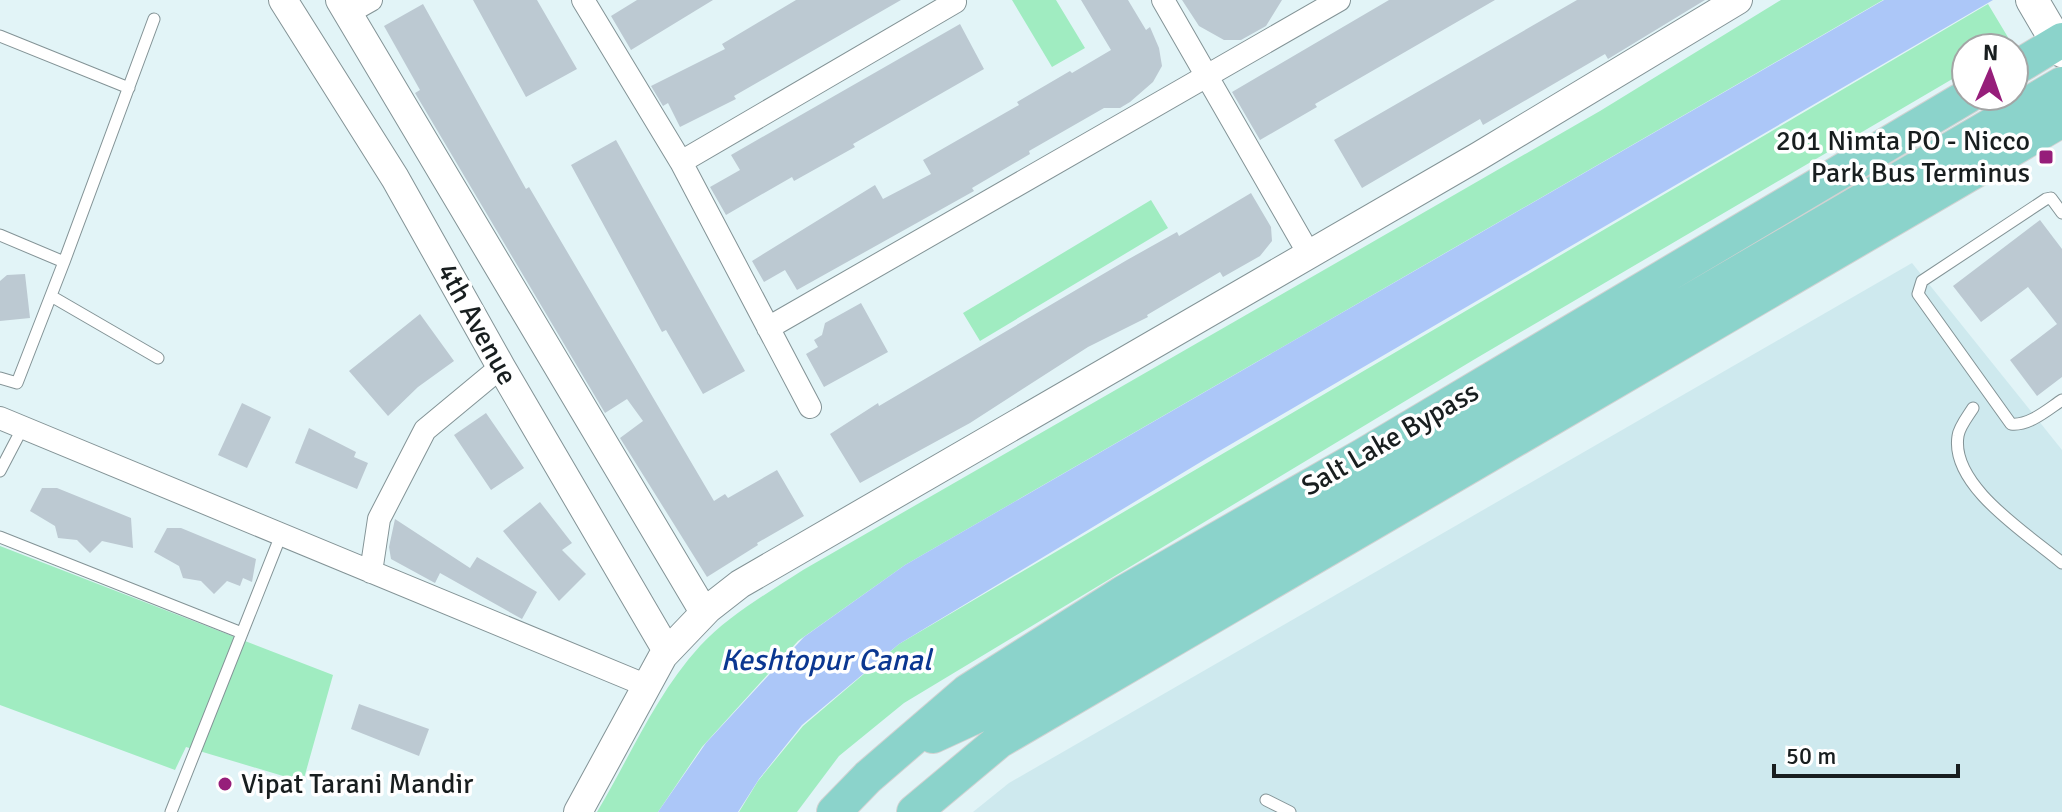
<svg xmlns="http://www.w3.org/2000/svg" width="2062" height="812" font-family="Signika,sans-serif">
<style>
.built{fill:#cee9ee}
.green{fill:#a0ecc1}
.water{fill:#acc7f8}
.building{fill:#bcc9d2}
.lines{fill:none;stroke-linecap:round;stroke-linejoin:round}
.service-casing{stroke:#839396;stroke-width:13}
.minor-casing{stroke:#839396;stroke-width:24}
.tertiary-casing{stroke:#839396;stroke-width:30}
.secondary-casing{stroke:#839396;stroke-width:34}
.primary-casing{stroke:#d1d2d2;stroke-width:36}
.service{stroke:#fff;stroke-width:11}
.minor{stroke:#fff;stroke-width:22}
.tertiary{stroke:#fff;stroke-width:28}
.secondary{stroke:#fff;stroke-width:32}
.primary{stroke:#8bd3cb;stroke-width:34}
.poi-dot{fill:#961e7a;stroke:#fff;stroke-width:3}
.labels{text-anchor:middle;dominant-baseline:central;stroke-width:7;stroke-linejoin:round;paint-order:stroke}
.poi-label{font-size:28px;fill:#181e1f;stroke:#fff;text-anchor:end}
.street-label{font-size:28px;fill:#181e1f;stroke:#fff}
.water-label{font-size:30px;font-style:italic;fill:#0b3791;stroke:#fff}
</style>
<rect width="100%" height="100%" fill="#e2f4f7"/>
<!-- built -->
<path class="built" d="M1912 263 2062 450V812H973L1009 783Z"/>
<!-- green -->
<path class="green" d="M1012 0H1056L1085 48 1052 67Z
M1781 0H1883L905 565 798 641 702 747 658 812H597C630 757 656 694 700 646 729 615 768 593 803 570L1600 111Z
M1988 4 2012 44 2005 48H1966V71L1475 359 904 703 839 756 797 812H739L758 781 803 726 899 644Z
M1151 200 1168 228 980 341 963 313Z
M0 546 333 675 303 782 186 747 175 770 0 705Z"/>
<!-- water -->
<path class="water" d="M1884 0H1993L1209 457 899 644 802 725 759 779 738 812H658L706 743 804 637 905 565Z"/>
<!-- building -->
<path class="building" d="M473 0H537L577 69 526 97Z
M637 0H713L631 50 611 16Z
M796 0H901L734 96 736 99 680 127 668 103 663 106 651 86 725 49 722 44Z
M1081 0H1128L1146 30 1150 27 1159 48 1162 66 1153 82 1130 102 1120 108H1104L1029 151 1030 154 972 188 974 191 797 290 785 270 764 282 752 261 875 185 883 199 931 174 923 160 1019 105 1017 102 1070 71 1072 73 1111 50Z
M1182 0H1282L1266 26 1241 40H1224L1199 26Z
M1389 0H1495L1315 104 1317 107 1260 140 1232 92Z
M1577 0H1705L1608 59 1605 54 1483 125 1480 119 1362 188 1334 140Z
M423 4 526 189 529 187 714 501 725 494 728 498 777 470 804 516 757 543 758 545 707 577 620 438 643 421 627 399 605 413 415 93 420 90 384 26Z
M960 24 984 69 853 144 855 147 794 181 792 177 726 215 710 187 740 170 731 155Z
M616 140 745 371 703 394 666 330 662 332 571 165Z
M1251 193 1271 227 1272 241 1260 256 1223 277 1220 272 1147 315 1148 317 1088 347 970 423 860 483 830 434 878 403 879 406 1127 260 1177 232 1179 236Z
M2040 220 2062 249V377L2037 396 2010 360 2057 324 2028 287 1981 322 1953 286Z
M25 274 30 318 0 321V281L7 275Z
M861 303 888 352 824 387 806 354 818 347 814 340 822 335 825 323Z
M420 314 454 361 418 387 388 416 349 371Z
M242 403 271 417 247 468 218 455Z
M486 413 524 468 491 490 454 435Z
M309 428 356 452 354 457 368 463 357 489 295 463Z
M42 488H57L131 518 133 548 102 541 90 553 77 540 58 538 55 526 30 511Z
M540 502 572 543 562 550 586 574 559 601 503 531Z
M395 519 470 568 477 557 537 592 522 619 440 573 435 583 391 559 389 547Z
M167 528H181L256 559 252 582 243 578 240 586 227 581 214 594 201 581 183 578 179 566 154 552Z
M359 704 429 729 419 756 351 729Z"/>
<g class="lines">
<!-- service casing -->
<g class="service-casing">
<path id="service" d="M0 36 129 88
M2062 213 2051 198 2046 199 1922 281 1918 294 2011 424C2029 426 2047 410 2062 400
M0 235 64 262 17 383 0 378
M64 262 154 19
M51 296 158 358
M1973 408C1968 416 1959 427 1958 436 1950 486 2028 534 2062 563
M0 471 23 427
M0 537 242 633
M1266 800 1290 812
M171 812 281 535"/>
</g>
<!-- minor casing -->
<g class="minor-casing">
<path id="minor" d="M583 0 681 162 810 407
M1163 0 1309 254
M348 13 371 0
M681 162 955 2
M768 328 1339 0
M0 418 645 685
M371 572 379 519 425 430 501 367"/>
</g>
<!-- tertiary casing -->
<g class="tertiary-casing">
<path id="tertiary" d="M283 0 395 178 501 367 667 651
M340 0 704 612
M578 812 663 656 708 609 740 584 1479 156 1738 0"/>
</g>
<!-- secondary casing -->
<g class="secondary-casing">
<path id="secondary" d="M2032 0 2062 51"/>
</g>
<!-- primary casing -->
<g class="primary-casing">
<path id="primary" d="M2014 69 2062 40
M933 736 983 713 2062 84
M834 812 868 777 968 691 1123 593 1364 455 1968 96
M914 812 999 741 2062 120"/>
</g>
<!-- service -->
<use href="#service" class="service"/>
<!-- minor -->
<use href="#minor" class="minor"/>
<!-- tertiary -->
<use href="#tertiary" class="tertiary"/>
<!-- secondary -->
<use href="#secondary" class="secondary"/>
<!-- primary -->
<use href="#primary" class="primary"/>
</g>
<!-- markers -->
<g class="poi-dot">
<rect x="2038" y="149" width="16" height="16" rx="4"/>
<circle cx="225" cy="784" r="8"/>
</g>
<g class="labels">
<!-- poi labels -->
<g class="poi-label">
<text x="2030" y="141">201 Nimta PO - Nicco<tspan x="2030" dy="32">Park Bus Terminus</tspan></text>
<text x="241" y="784" text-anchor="start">Vipat Tarani Mandir</text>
</g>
<!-- street labels -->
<g class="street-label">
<text transform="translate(477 324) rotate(61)">4th Avenue</text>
<text transform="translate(1390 439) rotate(-30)">Salt Lake Bypass</text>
</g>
<!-- water labels -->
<g class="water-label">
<text x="826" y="660">Keshtopur Canal</text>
</g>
</g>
<!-- north arrow -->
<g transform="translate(1990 72) rotate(2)"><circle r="38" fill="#ffffff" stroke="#a3a5a5" stroke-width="2"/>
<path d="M0-6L14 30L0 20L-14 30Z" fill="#961e7a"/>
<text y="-12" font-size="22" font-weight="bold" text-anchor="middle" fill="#181e1f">N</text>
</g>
<!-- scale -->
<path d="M1774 764v12h184v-12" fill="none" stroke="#181e1f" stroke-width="4"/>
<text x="1786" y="764" font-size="24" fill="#181e1f" stroke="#ffffff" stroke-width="6" paint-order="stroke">50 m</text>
</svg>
